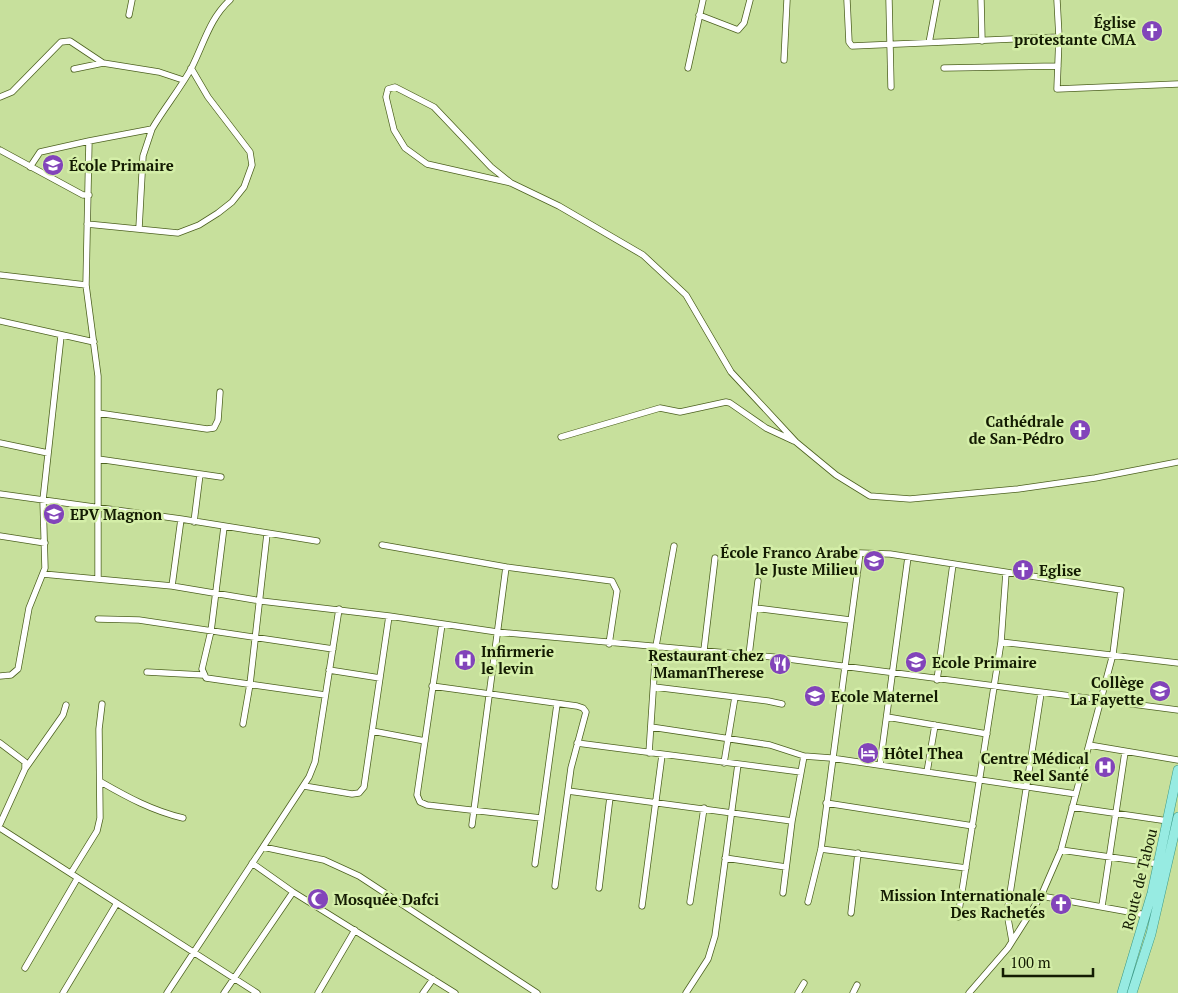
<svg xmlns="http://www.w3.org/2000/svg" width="1178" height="993" font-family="'PT Serif',serif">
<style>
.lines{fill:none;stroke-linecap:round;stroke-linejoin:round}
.street-casing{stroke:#4d6120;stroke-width:7}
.primary-casing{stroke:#3c9987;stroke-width:10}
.street{stroke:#fff;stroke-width:5.5}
.primary{stroke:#97ebe2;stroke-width:9}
.labels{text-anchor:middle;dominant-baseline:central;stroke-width:5;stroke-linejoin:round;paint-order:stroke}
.poi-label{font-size:15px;font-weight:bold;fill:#131b02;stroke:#d4eea8;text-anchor:start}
.street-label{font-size:15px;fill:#131b02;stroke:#d4eea8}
</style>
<rect width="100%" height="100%" fill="#c7e09c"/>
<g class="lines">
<!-- street casing -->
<g class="street-casing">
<path id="street" d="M847 0 849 42 852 46 1059 37
M889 0 891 87
M981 0 982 41
M1057 0 1059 37 1057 89 1178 84
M129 15 132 0
M699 15 738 30 744 23 750 0
M929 43 937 0
M784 60 787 0
M688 68 703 0
M944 68 1058 66
M74 69 103 63
M0 97 12 92 61 42 70 41 103 63 159 72 183 80
M89 141 152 129C164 108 181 88 192 67 204 43 210 18 230 0
M0 150 83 195H89
M511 183 491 167 434 107 395 87 388 89 386 97 394 130 405 148 427 164 511 183 559 206 643 255 686 295 731 372 796 442 836 475 870 496 910 499 1018 489 1095 478 1178 462
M87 224 178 233 199 225 218 213 232 202 244 187 252 165 250 152 208 97 191 68
M139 228 143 156 152 129
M0 275 86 285 89 141 40 152 30 167
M86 285 98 376V577
M0 321 94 342
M98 413 207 429 214 428 218 420 220 392
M561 437 660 408 680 412 726 402 730 403 766 428 794 441
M0 443 48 453
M98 459 221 477
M0 494 181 519 172 586 261 601 389 616 497 632 773 657 1178 710
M181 519 317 541
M194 522 200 474
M224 527 211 631 202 669 206 678 325 695
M0 536 45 543
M382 545 506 567 472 825
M506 567 612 581 617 591 609 644
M43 574 172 586
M755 608 850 620
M98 619 139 620 333 649
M442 624 417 795 420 802 427 805 541 818
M1001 642 1178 663
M704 650 715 558
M749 655 758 581
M329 670 380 678
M147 672 203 675
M0 676 11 675 18 669 29 608 45 568 43 500 61 336
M937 680 953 564
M432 686 577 706 583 708 586 712 571 768 555 886
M654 687 768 701 782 704
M887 717 987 734
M243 724 250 684 267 534
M651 727 770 745 804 756 831 758 1076 794
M372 731 425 741
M0 743 25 762V769L0 824
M577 743 801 772
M1089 745 1178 760
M649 753 656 646 674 546
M724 763 735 697
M880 765 908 557
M25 769 63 715 66 705
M927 772 935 725
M101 782C127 797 153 811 183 818
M304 786 352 794 359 793 364 787 389 616
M568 791 792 821
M826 803 973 826
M1072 807 1168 821
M0 828 257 993
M263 847 324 860 359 876 537 993
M821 849 966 868
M1061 850 1159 864
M725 858 786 867
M252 863 293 892 455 993
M535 864 557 704
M71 873 97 831 100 818 99 729 102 704
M599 888 610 797
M783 893 792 821 804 756
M1041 896 1146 915
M690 902 704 808
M808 902 821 849 860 553 890 554 1121 590 1113 654 1061 850 1041 896 1008 948 969 993
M642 906 662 755
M1102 906 1125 752
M851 913 858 853
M958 917 1001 642 1006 573
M1012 941 1007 913 1041 693
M25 968 77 879
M63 993 117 903
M167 993 309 777 315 762 339 609
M224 993 293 892
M318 993 355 930
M423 993 433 979
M686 993 708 959 715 936 738 764
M798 993 804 983
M853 993 857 985"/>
</g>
<!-- primary casing -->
<g class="primary-casing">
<path id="primary" d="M1122 993 1152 893 1178 770
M1132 993 1151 934 1178 817"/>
</g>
<!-- street -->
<use href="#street" class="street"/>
<!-- primary -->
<use href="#primary" class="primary"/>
</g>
<!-- icons -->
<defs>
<g id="church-disc" transform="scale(1.125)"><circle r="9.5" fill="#8244ba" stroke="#d4eea8"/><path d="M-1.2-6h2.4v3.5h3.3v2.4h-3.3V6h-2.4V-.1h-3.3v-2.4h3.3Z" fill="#fff"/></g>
<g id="school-disc" transform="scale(1.125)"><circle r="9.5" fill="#8244ba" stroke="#d4eea8"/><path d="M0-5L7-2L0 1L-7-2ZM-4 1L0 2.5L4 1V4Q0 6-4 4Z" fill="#fff"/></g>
<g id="hospital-disc" transform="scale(1.125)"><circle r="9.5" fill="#8244ba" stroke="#d4eea8"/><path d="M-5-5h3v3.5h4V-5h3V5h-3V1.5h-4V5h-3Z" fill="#fff"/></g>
<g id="restaurant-disc" transform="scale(1.125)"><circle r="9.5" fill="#8244ba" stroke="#d4eea8"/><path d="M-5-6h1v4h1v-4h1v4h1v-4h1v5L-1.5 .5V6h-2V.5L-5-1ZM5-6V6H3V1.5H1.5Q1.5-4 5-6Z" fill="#fff"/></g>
<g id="hotel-disc" transform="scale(1.125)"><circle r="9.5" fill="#8244ba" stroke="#d4eea8"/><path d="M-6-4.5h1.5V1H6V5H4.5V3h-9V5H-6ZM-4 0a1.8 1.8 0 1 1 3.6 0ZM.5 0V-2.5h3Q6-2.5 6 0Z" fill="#fff"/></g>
<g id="mosque-disc" transform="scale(1.125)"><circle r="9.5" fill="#8244ba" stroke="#d4eea8"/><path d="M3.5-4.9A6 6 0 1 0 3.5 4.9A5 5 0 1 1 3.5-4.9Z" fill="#fff"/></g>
</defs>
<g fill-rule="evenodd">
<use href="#church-disc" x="1152" y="31"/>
<use href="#school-disc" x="53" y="165"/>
<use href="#church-disc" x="1080" y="430"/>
<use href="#school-disc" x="54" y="514"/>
<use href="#school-disc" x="874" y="561"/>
<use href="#church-disc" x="1023" y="570"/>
<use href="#hospital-disc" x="465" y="660"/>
<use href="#school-disc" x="916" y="662"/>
<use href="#restaurant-disc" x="780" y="664"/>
<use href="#school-disc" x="1160" y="691"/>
<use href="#school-disc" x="815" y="696"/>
<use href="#hotel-disc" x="868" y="753"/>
<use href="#hospital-disc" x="1105" y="767"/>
<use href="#mosque-disc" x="318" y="899"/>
<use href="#church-disc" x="1061" y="904"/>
</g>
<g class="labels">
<!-- poi labels -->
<g class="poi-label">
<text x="1136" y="22" text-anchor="end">Église<tspan x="1136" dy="17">protestante CMA</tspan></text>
<text x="69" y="165">École Primaire</text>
<text x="1064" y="421" text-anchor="end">Cathédrale<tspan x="1064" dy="17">de San-Pédro</tspan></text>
<text x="70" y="514">EPV Magnon</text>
<text x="858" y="552" text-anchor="end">École Franco Arabe<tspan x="858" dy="17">le Juste Milieu</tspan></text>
<text x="1039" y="570">Eglise</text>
<text x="481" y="651">Infirmerie<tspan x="481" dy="17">le levin</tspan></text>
<text x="764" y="655" text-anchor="end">Restaurant chez<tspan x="764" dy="17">MamanTherese</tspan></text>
<text x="932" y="662">Ecole Primaire</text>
<text x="1144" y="682" text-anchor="end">Collège<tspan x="1144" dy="17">La Fayette</tspan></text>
<text x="831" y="696">Ecole Maternel</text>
<text x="884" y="753">Hôtel Thea</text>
<text x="1089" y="758" text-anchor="end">Centre Médical<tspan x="1089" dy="17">Reel Santé</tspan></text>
<text x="1045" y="895" text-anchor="end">Mission Internationale<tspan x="1045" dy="17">Des Rachetés</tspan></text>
<text x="334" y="899">Mosquée Dafci</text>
</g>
<!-- street labels -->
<g class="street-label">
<text transform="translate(1139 879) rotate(-76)">Route de Tabou</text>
</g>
</g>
<!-- scale -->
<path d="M1003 968v8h90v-8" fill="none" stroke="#131b02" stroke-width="2.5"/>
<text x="1010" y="968" font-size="15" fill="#131b02" stroke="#d4eea8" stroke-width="4" paint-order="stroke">100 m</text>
</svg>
